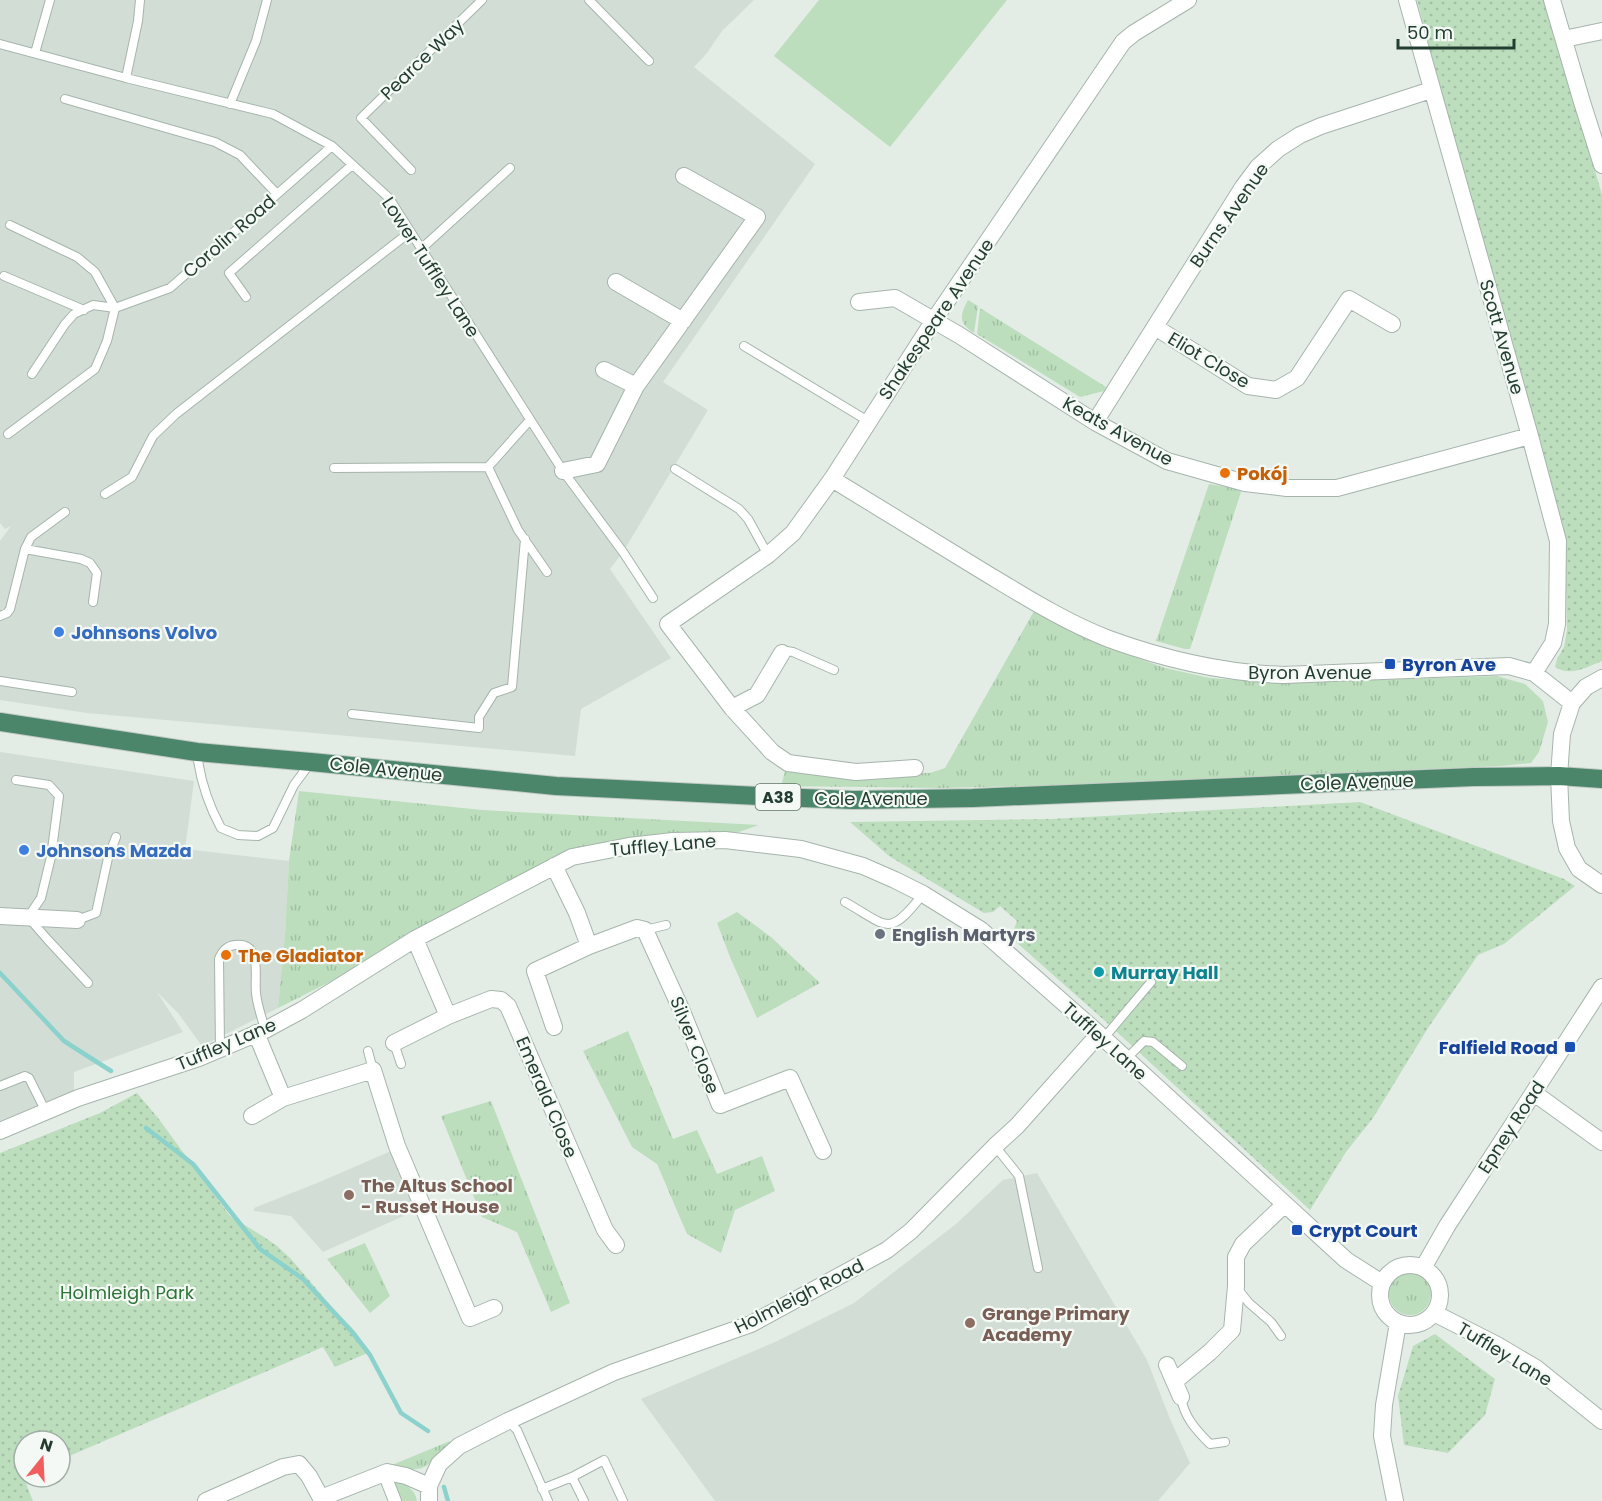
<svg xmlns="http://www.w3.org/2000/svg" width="1602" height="1501" font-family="Poppins,sans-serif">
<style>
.built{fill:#d1ddd5}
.grass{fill:url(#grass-tufts)}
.park{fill:url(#park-dots)}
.pitch{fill:#bcdebd}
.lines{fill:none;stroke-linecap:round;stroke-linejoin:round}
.stream{stroke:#8bd1cc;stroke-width:4.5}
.service-casing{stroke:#a6b5ac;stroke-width:10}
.pedestrian-casing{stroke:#a6b5ac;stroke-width:14}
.minor-casing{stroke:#a6b5ac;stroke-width:18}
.trunk-casing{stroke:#c1c9c5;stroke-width:20}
.service{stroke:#fff;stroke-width:8}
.pedestrian{stroke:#fff;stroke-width:12}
.minor{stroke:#fff;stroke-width:16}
.trunk{stroke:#4b866a;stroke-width:18}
.food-dot{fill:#e8710a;stroke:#f4f9f5;stroke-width:2}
.shop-dot{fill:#3f7fe0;stroke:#f4f9f5;stroke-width:2}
.transit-dot{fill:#1a4fb4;stroke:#f4f9f5;stroke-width:2}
.worship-dot{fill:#6b7280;stroke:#f4f9f5;stroke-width:2}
.culture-dot{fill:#0f9aa8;stroke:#f4f9f5;stroke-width:2}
.education-dot{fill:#8d6e63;stroke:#f4f9f5;stroke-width:2}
.labels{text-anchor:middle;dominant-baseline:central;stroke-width:4.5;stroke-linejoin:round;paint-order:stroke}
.shield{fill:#f4f9f5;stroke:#62766b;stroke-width:1.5}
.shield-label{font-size:16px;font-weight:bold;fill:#233e30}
.street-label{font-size:18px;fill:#233e30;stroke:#f4f9f5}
.food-label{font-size:18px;font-weight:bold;fill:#c56008;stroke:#f4f9f5;text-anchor:start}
.shop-label{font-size:18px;font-weight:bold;fill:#366cbe;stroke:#f4f9f5;text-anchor:start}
.transit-label{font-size:18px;font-weight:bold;fill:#164399;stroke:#f4f9f5;text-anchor:start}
.worship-label{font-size:18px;font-weight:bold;fill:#5b616d;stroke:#f4f9f5;text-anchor:start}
.culture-label{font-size:18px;font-weight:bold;fill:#0d838f;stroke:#f4f9f5;text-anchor:start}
.education-label{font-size:18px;font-weight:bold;fill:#785e54;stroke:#f4f9f5;text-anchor:start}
.park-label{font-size:18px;fill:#2d7538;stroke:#f4f9f5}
</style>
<defs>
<pattern id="grass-tufts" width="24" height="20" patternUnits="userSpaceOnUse" patternTransform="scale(1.5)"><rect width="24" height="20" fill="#bcdebd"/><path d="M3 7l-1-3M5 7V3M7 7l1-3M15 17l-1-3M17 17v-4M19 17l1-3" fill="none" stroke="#a1c0a3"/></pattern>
<pattern id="park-dots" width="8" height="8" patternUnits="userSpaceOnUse" patternTransform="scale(1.5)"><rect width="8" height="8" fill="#bcdebd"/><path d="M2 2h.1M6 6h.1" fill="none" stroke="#a1c0a3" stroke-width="1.8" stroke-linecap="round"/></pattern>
</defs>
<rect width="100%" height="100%" fill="#e3ede6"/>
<!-- built -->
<path class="built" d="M0 0H754L722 31 707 53 694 67 815 164 663 382 708 410 623 552 610 569 671 658 581 709 575 756 87 713 0 700V541L11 526 5 529 0 523Z
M0 752 194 781 185 849 289 861 285 935 278 1008 202 1046 178 1013 157 992 183 1032 74 1072V1100L0 1125Z
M391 1151 417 1210 323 1252 291 1216 254 1211V1208L322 1181Z
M1037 1173 1147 1360 1170 1419 1190 1463 1158 1501H715L641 1399 775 1342 854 1303 956 1224 1003 1180Z"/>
<!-- grass -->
<path class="grass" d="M968 300 978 306 974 333C958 323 960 315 968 300Z
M980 308 1106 387 1104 391 1080 397 977 334Z
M1209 484 1238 489 1241 492 1196 631 1190 649H1185L1156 641Z
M1034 611 1118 651 1165 668 1210 678 1279 683 1497 676 1525 684 1543 701 1548 722 1539 752 1531 763 1501 766 1031 786 941 788 781 786 786 768 798 771 930 773 945 768Z
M299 791 482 810 759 825 718 839 572 857 415 939 278 1008 285 935 289 861Z
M737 912 771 937 820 983 757 1018 730 957 717 923Z
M628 1031 673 1139 697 1130 717 1174 762 1156 775 1191 735 1210 721 1253 687 1234 657 1164 632 1147 583 1051Z
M491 1101 570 1303 551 1312 517 1232 482 1217 441 1116Z
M365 1243 390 1296 370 1313 327 1259Z
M1389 1294a21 21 0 1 1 42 0a21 21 0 1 1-42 0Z
M450 1441V1443C426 1467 426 1475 392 1465Z
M390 1480C402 1483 415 1487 417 1501H399Z"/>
<!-- park -->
<path class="park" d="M1417 0H1546L1602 195V661C1587 667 1571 677 1555 667L1557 659 1564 647 1567 630 1565 540 1550 478 1452 132Z
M1360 802 1564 879 1575 886 1504 944 1478 955 1428 1028 1373 1118 1346 1152 1310 1210 1104 1020 1016 942 1012 934 1017 921 1000 906 993 912 984 913 889 856 850 822 1051 819Z
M137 1093 158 1118 230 1216 264 1237 277 1246 291 1259 332 1307 354 1330 370 1352 335 1367 323 1347 60 1460V1441H24L23 1476 33 1501H0V1153L100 1113Z
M1435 1334 1495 1379 1485 1415 1448 1453 1404 1445 1398 1396 1413 1346Z"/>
<!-- pitch -->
<path class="pitch" d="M819 0H1007L890 147 774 56Z"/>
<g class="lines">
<!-- stream -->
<path class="stream" d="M0 973 64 1041 111 1071
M146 1128 193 1164 260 1249 303 1279 353 1333 370 1355 401 1413 428 1431
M444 1487 448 1501"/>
<!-- service casing -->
<g class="service-casing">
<path id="service" d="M589 0 649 61
M0 44 126 78 273 114 332 146 389 198 563 471 623 552 653 598
M35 53 50 0
M126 78 138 21 140 0
M65 99 215 142 240 155 277 194
M230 104 256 41 267 0
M411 170 361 118 482 0
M10 225 77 257 95 272 115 308
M421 249 510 168
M4 276 84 310
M246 297 229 273 352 165
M744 346 868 421
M32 374 65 324 74 314 93 305 115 308
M530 420 488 467 518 530 547 572
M8 434 95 369 107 341 115 308 170 288 332 146
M334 468 488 467
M675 469 739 509 748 519 768 555
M105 494 132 477 153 436 176 414 410 232
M25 549 81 559 90 563 97 573 93 602
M0 616 7 613 10 609 25 549 31 537 65 512
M782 653 787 651 793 652 834 670
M0 681 72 692
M352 714 479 728V717L494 693 512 687 525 539
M197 753C200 780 208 804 221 828L238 835 258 836 273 828 294 785 311 762
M16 780 49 785 59 796 51 857 41 898 28 917 48 940 88 983
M845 902C888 926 888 939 923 894
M77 920 96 913 108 858 116 837
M645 930 666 925
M1104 1038 1151 982
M394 1043 401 1064
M220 1049 219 959C222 951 226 946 235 945 263 942 254 976 256 993 257 1005 262 1018 265 1030
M368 1051 373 1070
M1126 1059 1144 1041 1153 1042 1182 1066
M0 1086 25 1076 29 1078 46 1112
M995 1146 1019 1176 1038 1268
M1237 1288 1249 1303 1271 1322 1281 1336
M1181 1397C1184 1417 1196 1430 1210 1444L1225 1442
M508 1421 517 1430 548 1501
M572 1477 584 1501
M542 1489 572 1477 604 1460 623 1501"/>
</g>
<!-- pedestrian casing -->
<g class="pedestrian-casing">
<path id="pedestrian" d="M384 1473 395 1501"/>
</g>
<!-- minor casing -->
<g class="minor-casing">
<path id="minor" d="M1407 0 1530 436 1558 541 1557 624 1553 643 1534 673
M1552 0 1582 102 1602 165
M1564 39 1602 31
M616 282 683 321
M859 302 895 298 959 335 1095 422 1167 461 1245 483 1287 488H1337L1530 436
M1155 327 1248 386 1276 390 1297 378 1349 299 1392 324
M604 370 636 386
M1095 422 1243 187 1258 167 1278 149 1300 135 1321 126 1431 90
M563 471 597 464 636 386 757 217 684 176
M832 479C883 510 934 541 984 572 1024 596 1065 622 1109 639 1164 659 1224 673 1283 675L1509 666 1534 673 1572 703
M1602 678 1586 687 1572 703 1562 734 1559 776 1561 821 1567 848 1579 869 1602 885
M732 708 757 695 782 653
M915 768 856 772 788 763 772 752 732 708 668 624 768 555 793 533 832 479 934 320 1123 42 1134 33 1188 0
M554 866 577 913 589 946
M0 916 77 920
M415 939 448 1016
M554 1027 535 971 589 946 637 928 645 930 681 1009 720 1105 790 1078 823 1151
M256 1033 283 1098 373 1070 397 1146 470 1318 494 1308
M394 1043 448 1016 491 999 501 1000 508 1006 605 1230 616 1245
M1534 1093 1602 1142
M252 1116 283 1098
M0 1131 78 1098 199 1058 265 1030 302 1010 415 939 572 857 629 846 673 841 725 840 801 849 863 866 895 880 923 894 981 930 1099 1034 1346 1260 1382 1283
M1380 1295a30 30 0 1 1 60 0a30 30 0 1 1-60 0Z
M1423 1268 1447 1226 1602 987
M1434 1313 1497 1345 1536 1368 1602 1421
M1167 1365 1181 1397
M1175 1381 1210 1352 1232 1330 1236 1286V1257L1243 1244 1285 1204
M206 1501 283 1467 299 1464 309 1476 321 1498 387 1472 406 1476 429 1486
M429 1501V1486L439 1464 459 1446 508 1421 614 1372 751 1324 887 1250 911 1231 995 1146 1017 1126 1099 1034
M1395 1501 1382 1436 1384 1405 1398 1323"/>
</g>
<!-- trunk casing -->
<g class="trunk-casing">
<path id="trunk" d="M0 722 197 752 311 762 556 786 777 797 853 800 973 798 1474 777 1559 776 1602 779"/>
</g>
<!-- service -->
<use href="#service" class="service"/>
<!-- pedestrian -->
<use href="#pedestrian" class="pedestrian"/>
<!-- minor -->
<use href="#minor" class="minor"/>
<!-- trunk -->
<use href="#trunk" class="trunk"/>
</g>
<!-- markers -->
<g class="food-dot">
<circle cx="1225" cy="473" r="6"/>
<circle cx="226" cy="955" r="6"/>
</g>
<g class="shop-dot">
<circle cx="59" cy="632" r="6"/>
<circle cx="24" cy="850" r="6"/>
</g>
<g class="transit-dot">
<rect x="1384" y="658" width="12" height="12" rx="3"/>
<rect x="1564" y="1041" width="12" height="12" rx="3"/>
<rect x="1291" y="1224" width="12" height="12" rx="3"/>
</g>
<circle class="worship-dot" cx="880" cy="934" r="6"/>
<circle class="culture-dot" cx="1099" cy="972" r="6"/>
<g class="education-dot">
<circle cx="349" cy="1195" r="6"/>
<circle cx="970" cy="1323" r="6"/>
</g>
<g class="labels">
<!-- shield labels -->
<rect class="shield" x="755.5" y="784" width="45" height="26" rx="4.5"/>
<g class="shield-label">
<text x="778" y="797">A38</text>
</g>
<!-- street labels -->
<g class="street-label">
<text transform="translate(422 59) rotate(-44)">Pearce Way</text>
<text transform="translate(1229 215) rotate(-55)">Burns Avenue</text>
<text transform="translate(229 236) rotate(-41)">Corolin Road</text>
<text transform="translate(431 267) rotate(57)">Lower Tuffley Lane</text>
<text transform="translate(936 319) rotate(-56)">Shakespeare Avenue</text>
<text transform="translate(1502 337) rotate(74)">Scott Avenue</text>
<text transform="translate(1209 360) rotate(31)">Eliot Close</text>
<text transform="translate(1118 431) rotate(29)">Keats Avenue</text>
<text x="1310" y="672">Byron Avenue</text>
<text transform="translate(386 769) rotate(6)">Cole Avenue</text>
<text transform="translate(1357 782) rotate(-2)">Cole Avenue</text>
<text x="871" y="798">Cole Avenue</text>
<text transform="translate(663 845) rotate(-5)">Tuffley Lane</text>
<text transform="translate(1105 1041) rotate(42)">Tuffley Lane</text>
<text transform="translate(226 1044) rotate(-23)">Tuffley Lane</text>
<text transform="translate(695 1045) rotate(68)">Silver Close</text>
<text transform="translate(547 1097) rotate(67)">Emerald Close</text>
<text transform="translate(1511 1127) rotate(-57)">Epney Road</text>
<text transform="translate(799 1296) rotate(-27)">Holmleigh Road</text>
<text transform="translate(1505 1354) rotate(31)">Tuffley Lane</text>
</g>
<!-- food labels -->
<g class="food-label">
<text x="1237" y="473">Pokój</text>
<text x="238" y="955">The Gladiator</text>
</g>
<!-- shop labels -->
<g class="shop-label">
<text x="71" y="632">Johnsons Volvo</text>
<text x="36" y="850">Johnsons Mazda</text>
</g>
<!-- transit labels -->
<g class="transit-label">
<text x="1402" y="664">Byron Ave</text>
<text x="1558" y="1047" text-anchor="end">Falfield Road</text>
<text x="1309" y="1230">Crypt Court</text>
</g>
<!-- worship labels -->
<g class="worship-label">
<text x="892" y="934">English Martyrs</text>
</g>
<!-- culture labels -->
<g class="culture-label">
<text x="1111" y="972">Murray Hall</text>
</g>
<!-- education labels -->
<g class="education-label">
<text x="361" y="1185">The Altus School<tspan x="361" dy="21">- Russet House</tspan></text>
<text x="982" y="1313">Grange Primary<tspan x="982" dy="21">Academy</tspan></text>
</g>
<!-- park labels -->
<g class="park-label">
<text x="127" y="1292">Holmleigh Park</text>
</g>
</g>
<!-- north arrow -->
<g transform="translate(42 1459) rotate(18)"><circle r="28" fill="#f4f9f5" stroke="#a0aea6" stroke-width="1.5"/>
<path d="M0-4.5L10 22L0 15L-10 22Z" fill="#f15e5d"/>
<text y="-9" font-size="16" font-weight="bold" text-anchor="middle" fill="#233e30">N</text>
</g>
<!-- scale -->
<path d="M1398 39v9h116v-9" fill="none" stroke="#233e30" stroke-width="3"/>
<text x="1407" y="39" font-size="18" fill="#233e30" stroke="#f4f9f5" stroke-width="4.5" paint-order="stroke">50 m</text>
</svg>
